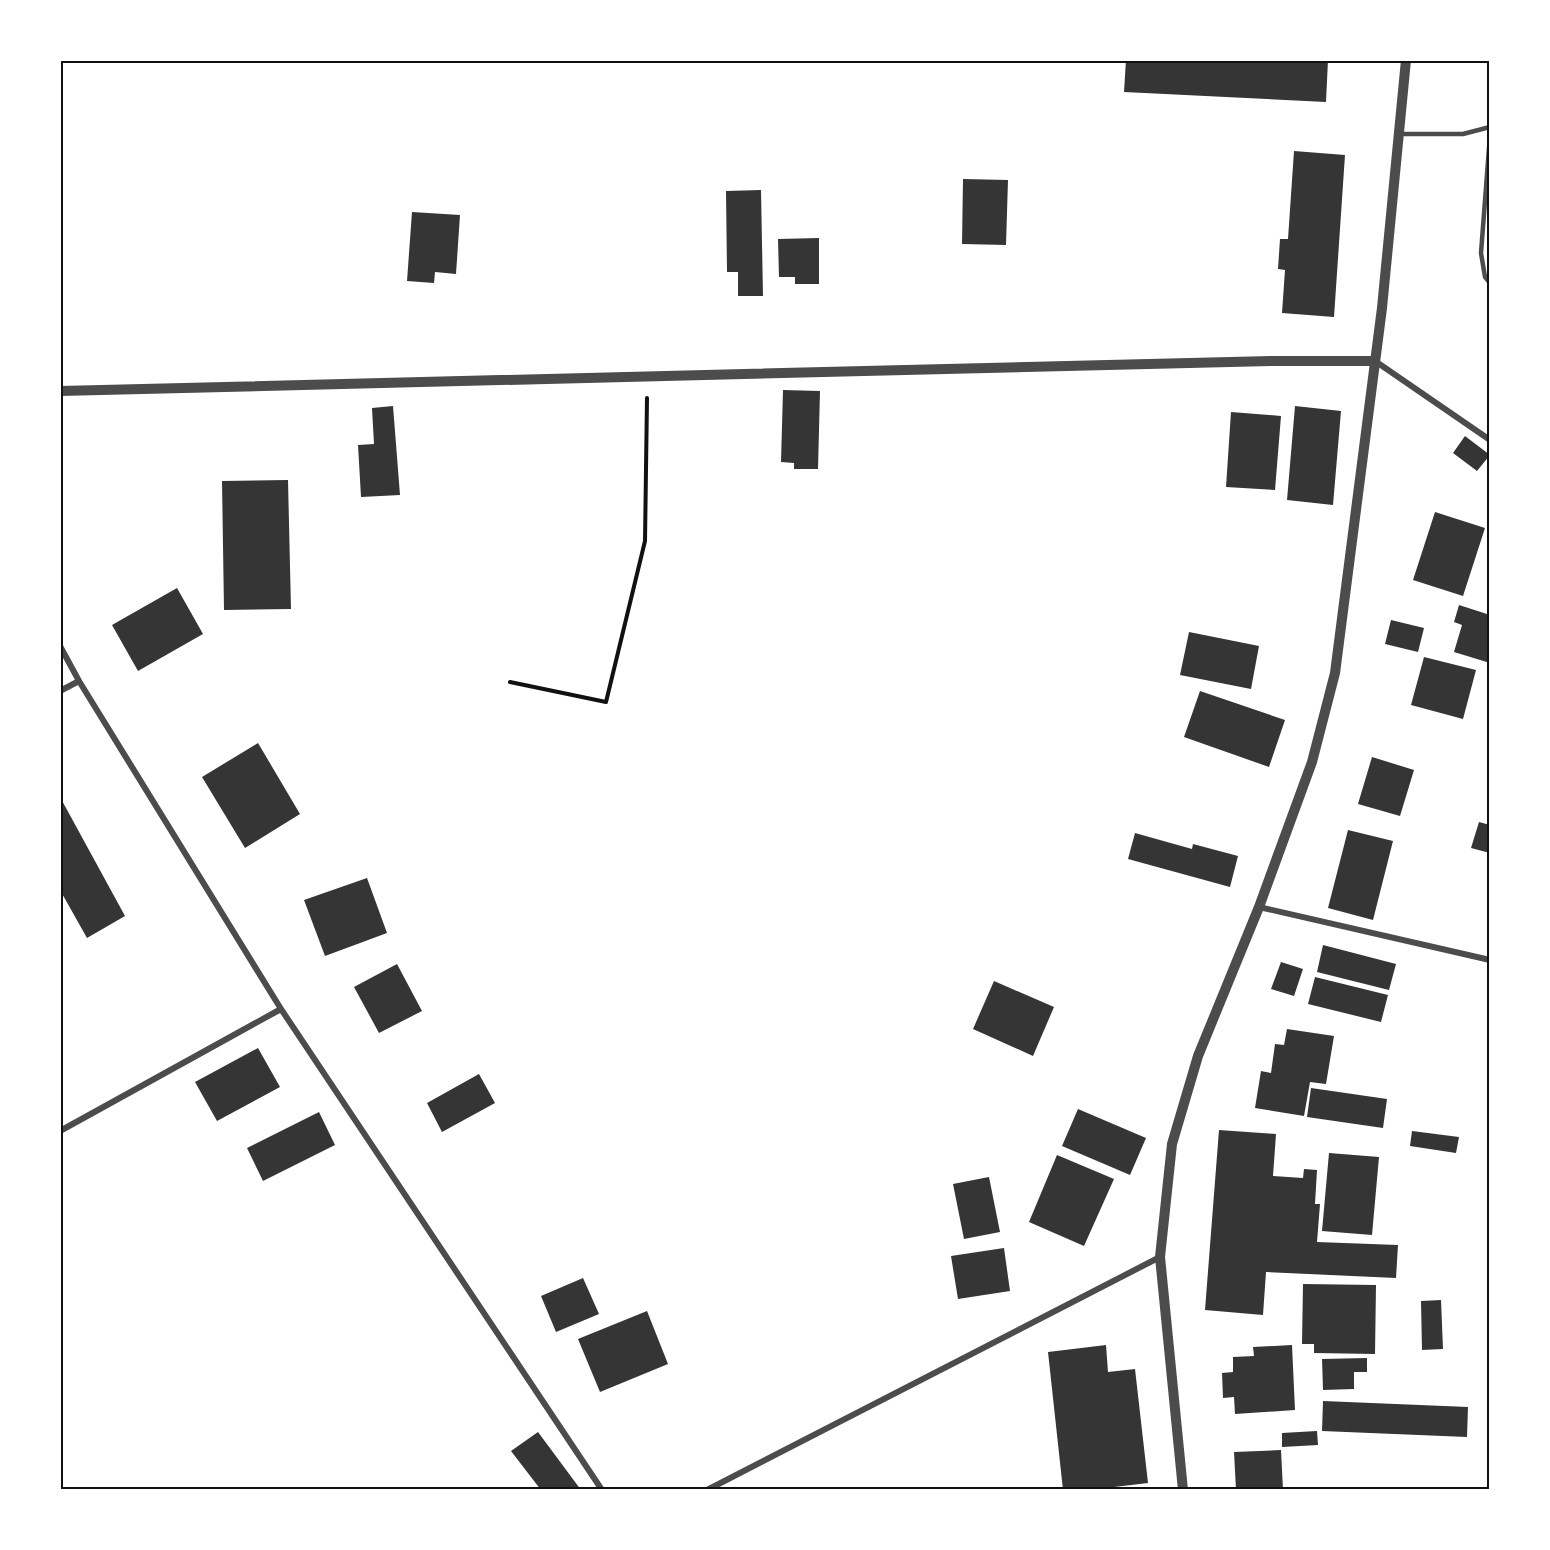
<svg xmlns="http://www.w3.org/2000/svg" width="1550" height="1550" font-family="Lato,sans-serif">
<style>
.building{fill:#353535}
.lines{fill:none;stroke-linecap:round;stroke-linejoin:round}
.path{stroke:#111;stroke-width:4}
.service{stroke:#4c4c4c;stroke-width:4.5}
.minor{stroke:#4c4c4c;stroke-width:6}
.tertiary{stroke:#4c4c4c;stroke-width:10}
.neatline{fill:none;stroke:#111;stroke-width:2}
</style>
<rect width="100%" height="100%" fill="#fff"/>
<!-- building -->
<path class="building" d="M1126 60H1328L1326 102 1124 92Z
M1294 151 1345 155 1334 317 1282 313 1285 270 1278 269 1280 239H1288Z
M963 179 1008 180 1006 245 962 244Z
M761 190 763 296H738V272H727L726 191Z
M412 212 460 215 456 274 435 272 434 283 407 281Z
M819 238V284H795V277H779L778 239Z
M783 390 820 391 818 469H794V463L781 462Z
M393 406 400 495 361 497 358 445 374 444 372 408Z
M1295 406 1341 411 1333 505 1287 500Z
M1231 412 1281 416 1275 490 1226 487Z
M1465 436 1490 455 1477 471 1453 453Z
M288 480 291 609 224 610 222 481Z
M1435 512 1485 528 1463 596 1413 580Z
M177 588 203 634 138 671 112 625Z
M1459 605 1490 615V663L1454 652 1462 625 1454 622Z
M1391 620 1424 628 1418 652 1385 644Z
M1189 632 1259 646 1251 689 1180 675Z
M1424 657 1476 670 1463 719 1411 705Z
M1200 691 1285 720 1269 767 1184 737Z
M258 743 300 814 245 848 202 777Z
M1372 757 1414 770 1400 816 1358 804Z
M60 797 125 916 87 938 60 890Z
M1479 822 1490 825V853L1471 848Z
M1348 830 1393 841 1373 920 1328 908Z
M1135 833 1192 849 1193 844 1238 856 1230 887 1128 859Z
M367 878 387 933 325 956 304 900Z
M1323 945 1396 964 1389 990 1317 972Z
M1281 962 1303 969 1294 996 1271 989Z
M397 964 422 1011 379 1033 354 987Z
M1315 977 1388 995 1381 1022 1308 1004Z
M994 981 1054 1007 1033 1056 973 1029Z
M1287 1029 1334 1036 1326 1084 1310 1082 1304 1116 1255 1108 1261 1071 1271 1073 1275 1044 1284 1045Z
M258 1048 280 1087 217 1121 195 1082Z
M479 1074 495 1103 442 1132 427 1103Z
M1311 1088 1387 1099 1383 1128 1307 1117Z
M1078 1109 1146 1138 1130 1175 1062 1146Z
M319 1112 335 1145 263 1181 247 1148Z
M1219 1130 1276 1134 1273 1176 1303 1178 1304 1169 1317 1170 1315 1204H1320L1317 1242 1398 1245 1396 1278 1266 1272 1263 1315 1205 1310Z
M1412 1131 1459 1137 1456 1153 1410 1146Z
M1329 1153 1379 1157 1372 1235 1322 1231Z
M1057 1155 1114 1179 1084 1246 1029 1222Z
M989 1177 1000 1232 964 1239 953 1184Z
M1004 1248 1010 1291 958 1299 951 1256Z
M583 1278 599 1314 556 1332 541 1296Z
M1303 1284 1376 1285 1375 1354 1314 1353V1344H1302Z
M1441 1300 1443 1349 1422 1350 1421 1301Z
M647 1311 668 1364 600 1392 578 1339Z
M1106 1345 1108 1372 1135 1369 1148 1483 1089 1490H1063L1048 1352Z
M1292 1345 1295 1410 1235 1414 1234 1397 1223 1398 1222 1373 1233 1372V1357L1254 1356 1253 1347Z
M1367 1358V1372H1354V1389L1323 1390 1322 1359Z
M1323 1401 1468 1407 1467 1437 1322 1431Z
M1317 1431 1318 1445 1282 1447V1433Z
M538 1432 581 1490H541L511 1451Z
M1281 1450 1283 1490H1236L1234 1452Z"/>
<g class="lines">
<!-- path -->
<path class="path" d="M510 682 606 702 645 541 647 398"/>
<!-- service -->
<path class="service" d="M1400 134H1463L1490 127
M1490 135 1481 253 1485 277 1490 283"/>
<!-- minor -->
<path class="minor" d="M1375 361 1490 440
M60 646 79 681 281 1009 602 1490
M60 691 79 681
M1259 907 1490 960
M60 1131 281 1009
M707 1490 1160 1257"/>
<!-- tertiary -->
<path class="tertiary" d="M60 391 1271 361H1375
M1183 1490 1160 1257 1172 1144 1198 1056 1259 907 1312 762 1335 673 1382 308 1406 60"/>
</g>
<!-- border -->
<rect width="1550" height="1550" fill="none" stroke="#ffffff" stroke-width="123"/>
<rect x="62" y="62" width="1426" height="1426" class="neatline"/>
</svg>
